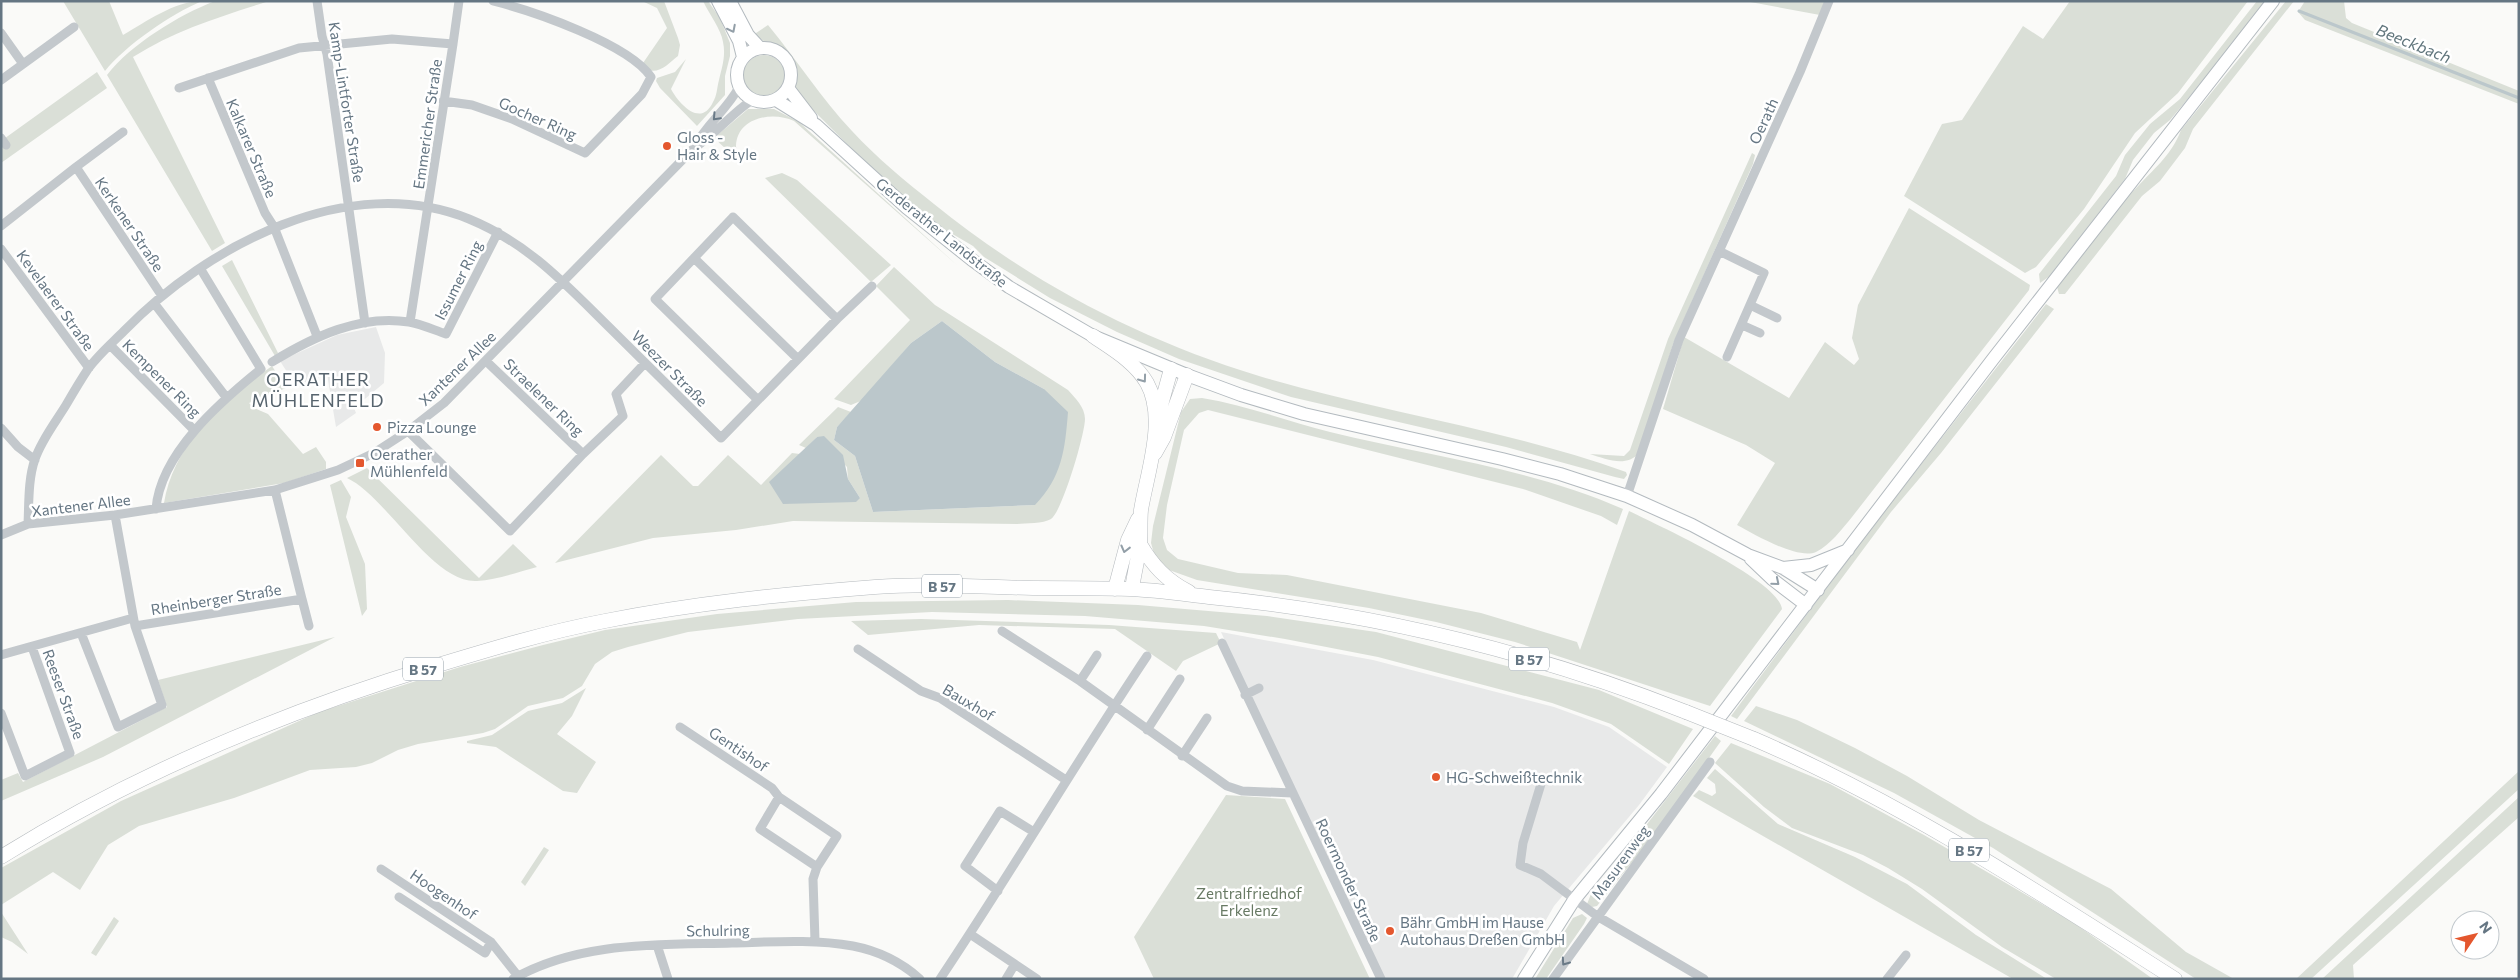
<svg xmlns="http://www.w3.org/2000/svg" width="2520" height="980" font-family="Commissioner,sans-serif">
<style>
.built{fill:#e8e9e9}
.green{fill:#dadfd7}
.water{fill:#bbc7cb}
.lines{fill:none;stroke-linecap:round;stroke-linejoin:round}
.stream{stroke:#bbc7cb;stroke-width:3}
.secondary-casing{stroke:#b3babf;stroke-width:14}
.primary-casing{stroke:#b5babe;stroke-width:15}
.street{stroke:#c3c8cc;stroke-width:9}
.secondary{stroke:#fff;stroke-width:12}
.primary{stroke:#fff;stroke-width:14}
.primary-bridge-casing{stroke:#b5babe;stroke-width:15;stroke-linecap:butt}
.primary-bridge{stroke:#fff;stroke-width:14}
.oneway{stroke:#939fa8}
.oneway2{stroke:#6a7a87}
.poi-dot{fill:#e4572e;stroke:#fff;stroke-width:2}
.labels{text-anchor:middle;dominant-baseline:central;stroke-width:5;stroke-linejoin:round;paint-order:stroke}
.shield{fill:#fff;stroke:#939fa8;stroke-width:1}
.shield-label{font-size:14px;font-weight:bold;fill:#657683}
.street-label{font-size:15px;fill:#657683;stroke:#fff}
.poi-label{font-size:15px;fill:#657683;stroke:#fff;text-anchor:start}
.park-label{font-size:15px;fill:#687a64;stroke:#fff}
.water-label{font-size:16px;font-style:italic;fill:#60757c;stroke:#fff}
.quarter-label{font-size:18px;letter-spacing:1px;fill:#57646e;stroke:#fff}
</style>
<rect width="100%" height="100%" fill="#fafaf8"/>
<!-- built -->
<path class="built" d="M376 327 385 353 384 383 354 408 356 413 336 427 327 374 296 386 280 361 337 335Z
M1221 632 1373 660 1554 707 1609 727 1667 767 1639 805 1554 906 1512 979H1385L1319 846Z"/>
<!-- green -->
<path class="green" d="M63 1H109L123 35C146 22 174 1 202 1 171 14 126 45 105 71Z
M215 1H269C222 16 175 30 133 57L225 243 212 251 107 75C131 44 179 15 215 1Z
M642 1H664L678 38 680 45 678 56C669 63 660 74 648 70L643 63 667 28 657 8Z
M703 1H708L720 18 730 43V56L725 76V95L697 126 660 88 656 81 657 78 675 72 686 59 671 89C679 104 701 128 713 102 717 96 717 87 719 80 722 67 726 56 723 42 721 29 709 14 703 1Z
M1745 1H1825L1820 15Z
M2070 1H2248L2178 93 2135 133 2084 209 2056 243 2036 267 2025 273 1904 196 1942 124 1962 120 2023 26 2043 39Z
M2257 1H2265L2236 42 2170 120 2154 133 2133 160 2125 179 2050 276 2040 283 2039 274 2116 176 2125 155 2150 124 2180 99Z
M2286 1H2294L2193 129 2185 148 2160 181 2142 196 2065 294H2059L2057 287C2084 253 2109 216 2139 185 2156 167 2172 154 2181 130Z
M2305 1H2344L2346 18 2352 23 2519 91V104L2305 20 2298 12Z
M768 25C797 60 821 98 852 131 877 158 905 181 934 204 1032 283 1138 339 1259 376 1380 412 1506 429 1626 472L1627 475 1624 479 1615 477 1506 447 1291 397 1179 359 1117 332 1050 298 984 257 973 246 932 222 877 174 796 93 795 65 788 54 753 35Z
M743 76a21 21 0 1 1 42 0a21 21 0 1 1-42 0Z
M97 72 107 88 1 163V141Z
M748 109H774L799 122 958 266 794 121C773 111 737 117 736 146 736 151 738 156 739 161L714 138Z
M1752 153 1755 155 1753 164 1673 344 1639 453C1626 468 1606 459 1590 454L1624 456 1630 450 1668 339Z
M782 173 797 180 891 265 871 282 765 178Z
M1909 208 2030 285 2029 290 1852 517C1842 529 1830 545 1816 552 1797 560 1754 534 1737 525L1775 463 1746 445 1663 409 1684 337 1789 398 1825 342 1854 365 1859 359 1852 338 1858 305Z
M232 260 278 353 275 356 222 266Z
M894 267 935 305 1068 390C1075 398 1085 407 1085 419 1085 434 1062 512 1051 519 1043 524 1026 523 1017 524L793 521 736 530 653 538 555 563 661 455 693 486H698L728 455 761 485 792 453 800 454 770 482 860 498 848 479 847 467 817 437 806 448 799 445 838 407 851 412 837 427 834 440 855 456 873 512 1035 505 1044 389 995 362 942 321 911 343 863 400 851 405 834 399 910 320 876 286Z
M2046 304 2054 309 1941 453 1891 512 1737 719 1731 716 1866 535Z
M272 366 286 388 249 403 254 408 268 414 303 454 316 447 326 462V469L284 483 164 503C174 442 224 400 272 366Z
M1202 398C1245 405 1287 421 1330 432 1427 456 1531 468 1623 509L1617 525 1601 516 1523 489 1208 410 1199 413 1184 430 1167 505 1163 538 1167 550 1178 559 1238 573 1287 575 1481 613 1577 642 1580 650 1629 511C1657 525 1779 580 1782 609L1710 706 1515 642 1436 622 1369 608 1197 580 1169 570 1155 557 1151 543 1153 526 1181 412 1190 399Z
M367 468 479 578 513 544 537 567C518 572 497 580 477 581 433 584 386 496 347 478Z
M341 480 351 497 346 517 365 564 367 609 362 616 330 485Z
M1008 600 1138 605 1267 616 1376 632 1599 690 1693 729 1669 764 1611 724 1552 703 1378 657 1285 639 1204 626 1085 616 932 612 798 619 688 632 628 647 612 652 595 664 582 686 563 698 528 706 495 729 483 733 418 744 398 750 372 763 356 767 310 770 234 798 139 826 108 845 80 890 53 872 1 905V868L121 801 319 712 460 667 543 645 605 630 717 614 856 602Z
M921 619 1109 625 1216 633 1221 643 1183 661 1176 671 1115 629 979 625 868 635 851 621Z
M335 637 103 757 1 801V780L18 773 23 782 167 707 158 680Z
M586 688 572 716 557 734 596 762 577 793 563 791 496 747 467 743V741L492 735 528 711 562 703Z
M1756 706 1797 720 1855 748 1907 776 1979 820 2111 889 2186 952 2234 979H2196L1993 848 1894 793 1744 721Z
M1715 736 1721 741 1658 830 1597 906 1592 907 1587 904 1591 894 1600 885Z
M1731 743 1830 784 1924 835 2074 923 2153 979H2056L2002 947 1922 889 1888 868 1863 855 1792 828 1764 807 1715 763Z
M1715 769 1778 824 1855 857 1907 884 1976 935 2047 979H2013L1693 796 1699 790 1712 796 1716 793 1715 784 1707 778Z
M2519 771V789L2311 979H2296Z
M1226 795 1285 799 1370 979H1154L1134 937Z
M2519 797V817L2353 965 2354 979H2322Z
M544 847 549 850 525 886 521 882Z
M1 912 28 954 12 942 1 937Z
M1582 914 1587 918 1584 924 1546 979H1535L1573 918Z
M114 917 119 921 96 956 91 953Z"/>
<!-- water -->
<path class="water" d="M942 321 995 362 1044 389 1068 412C1065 450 1062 477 1035 505L873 512 855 456 834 440 837 427 911 343Z
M824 436 843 455 848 479 860 498 856 502 783 504 769 482 817 437Z"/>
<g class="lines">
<!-- stream -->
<path class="stream" d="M2299 11 2519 98"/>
<!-- secondary casing -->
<g class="secondary-casing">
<path id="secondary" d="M718 1 739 41 743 57
M730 1 748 35 760 48
M737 75a27 27 0 1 1 54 0a27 27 0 1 1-54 0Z
M788 88 811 118
M776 100 816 125 907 208 971 259 1009 287 1093 336 1187 375 1241 395 1304 414 1502 459 1560 474 1627 496 1692 525 1748 555 1783 568 1818 590
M1751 559 1772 579 1806 605
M1783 568 1811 565 1848 550
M1524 979 1574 900 1661 794 1993 359 2273 1"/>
</g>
<!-- primary casing -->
<g class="primary-casing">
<path id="primary" d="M1093 336C1112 349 1135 362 1147 383 1167 419 1147 473 1141 510 1140 521 1141 533 1140 544 1138 559 1134 574 1132 589
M1158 416 1171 369
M1155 453 1164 437 1187 375
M1140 544C1153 566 1166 580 1189 592
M1115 589 1128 540 1138 519
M1754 739C1903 803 2038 892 2175 979
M1 857C136 773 283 712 435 666 491 649 547 632 605 621 694 603 785 594 875 587 928 583 981 587 1033 588 1066 588 1098 588 1130 589 1156 590 1183 594 1209 597 1372 613 1534 652 1686 712"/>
</g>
<!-- street -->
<path class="street" d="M317 1 322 36 327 54 365 323
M1 33 23 64
M208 78 265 213 274 227 317 336
M1 80 74 27
M179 88 299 48 392 39 453 44 459 1
M443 101 472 105 512 119 585 153 642 94 651 77C629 44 533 11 493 1
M1 138 6 145
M694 148C705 125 727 110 739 87
M76 167 123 132
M1 226 76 167 162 296
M1 249 89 368
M1719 251 1764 273 1727 357
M694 258 798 359
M154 303 226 397
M1750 305 1777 318
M837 319 872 286
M410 322 453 44
M1742 325 1760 333
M110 345 194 430
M272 362C313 337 360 314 409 322 421 324 434 330 446 334L498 232
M1 428 18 447 35 460
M408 431 510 531 583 454 486 361
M583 454 623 416 616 394 645 363
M1627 496 1679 340 1800 72 1829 1
M156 509C160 454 220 402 261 369L200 268
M28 524C29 503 28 479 35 459 42 439 55 423 66 405 73 393 80 381 88 369 98 355 112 343 124 331 207 246 348 170 469 219 530 244 567 286 613 331 649 367 685 402 721 438L837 319 733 217 655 299 758 400
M1 535 28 524 115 515 275 490 338 470 374 453 408 431 444 403 694 148C715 135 731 114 752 100
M302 599 309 626
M135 626 302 599 275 490
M1002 631 1080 681 1227 786 1242 791 1292 793
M81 633 118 727 162 705 135 626 115 515
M1222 643 1381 979
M858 649 921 691 940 698 1066 780
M1 655 133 618
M1080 681 1097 655
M1245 695 1259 688
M1 713 25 776 70 753 32 647
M680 727 772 788 779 797 837 836 817 867 813 879 815 941
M1147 730 1180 679
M1182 756 1207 718
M1541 784 1523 843 1520 865 1541 874 1597 916 1704 979
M779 797 760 829 817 867
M381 869 491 942 518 976
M998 891 965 866 1000 811 1034 832
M399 897 485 953 491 942
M970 934 1037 979
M657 945 668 979
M513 979C579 941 659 945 732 943 772 942 813 939 853 946 879 951 901 962 920 979
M940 979C1011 873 1076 762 1147 656
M1006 979 1015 964
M1553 979 1710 762
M1887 979 1906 955"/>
<!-- secondary -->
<use href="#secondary" class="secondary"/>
<!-- primary -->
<use href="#primary" class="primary"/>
<!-- primary-bridge casing -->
<g class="primary-bridge-casing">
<path id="primary-bridge" d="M1686 712 1754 739"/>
</g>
<!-- primary-bridge -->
<use href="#primary-bridge" class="primary-bridge"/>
</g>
<!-- one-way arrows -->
<defs><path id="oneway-chevron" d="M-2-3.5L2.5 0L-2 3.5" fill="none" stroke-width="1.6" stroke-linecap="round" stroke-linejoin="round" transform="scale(1.25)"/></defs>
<g class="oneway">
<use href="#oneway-chevron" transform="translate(732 29) rotate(63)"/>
<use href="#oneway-chevron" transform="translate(1143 379) rotate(54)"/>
<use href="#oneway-chevron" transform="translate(1125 549) rotate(104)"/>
<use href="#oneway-chevron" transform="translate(1776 582) rotate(40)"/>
</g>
<g class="oneway2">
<use href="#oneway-chevron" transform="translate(716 117) rotate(133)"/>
<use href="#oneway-chevron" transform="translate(1565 962) rotate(125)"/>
</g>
<!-- markers -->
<g class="poi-dot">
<circle cx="667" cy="146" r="5"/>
<circle cx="377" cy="427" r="5"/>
<rect x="355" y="458" width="10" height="10" rx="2.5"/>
<circle cx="1436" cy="777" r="5"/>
<circle cx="1390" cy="931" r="5"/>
</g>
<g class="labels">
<!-- shield labels -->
<g class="shield">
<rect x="922" y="574.5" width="40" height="23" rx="4"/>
<rect x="1509" y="647.5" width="40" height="23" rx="4"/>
<rect x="403" y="657.5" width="40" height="23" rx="4"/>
<rect x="1949" y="838.5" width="40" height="23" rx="4"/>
</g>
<g class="shield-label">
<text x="942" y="586">B 57</text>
<text x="1529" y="659">B 57</text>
<text x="423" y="669">B 57</text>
<text x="1969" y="850">B 57</text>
</g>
<!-- street labels -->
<g class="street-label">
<text transform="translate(347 102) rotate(81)">Kamp-Lintforter Straße</text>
<text transform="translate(538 118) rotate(24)">Gocher Ring</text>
<text transform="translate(1763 121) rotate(-65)">Oerath</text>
<text transform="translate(427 124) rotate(-82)">Emmericher Straße</text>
<text transform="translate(252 148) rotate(67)">Kalkarer Straße</text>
<text transform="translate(130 224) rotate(56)">Kerkener Straße</text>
<text transform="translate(942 232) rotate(39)">Gerderather Landstraße</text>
<text transform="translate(458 280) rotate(-63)">Issumer Ring</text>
<text transform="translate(56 300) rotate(54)">Kevelaerer Straße</text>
<text transform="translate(457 368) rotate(-44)">Xantener Allee</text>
<text transform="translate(670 368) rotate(45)">Weezer Straße</text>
<text transform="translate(162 378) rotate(45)">Kempener Ring</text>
<text transform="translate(544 397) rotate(44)">Straelener Ring</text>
<text transform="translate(81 505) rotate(-7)">Xantener Allee</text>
<text transform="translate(216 599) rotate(-9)">Rheinberger Straße</text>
<text transform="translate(64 694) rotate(70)">Reeser Straße</text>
<text transform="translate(969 702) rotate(31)">Bauxhof</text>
<text transform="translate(739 749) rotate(34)">Gentishof</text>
<text transform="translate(1620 862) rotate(-54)">Masurenweg</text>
<text transform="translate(1349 880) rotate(65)">Roermonder Straße</text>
<text transform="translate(444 894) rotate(34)">Hoogenhof</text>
<text transform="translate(718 930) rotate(-1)">Schulring</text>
</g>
<!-- poi labels -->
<g class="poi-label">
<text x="677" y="137">Gloss -<tspan x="677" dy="17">Hair &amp; Style</tspan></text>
<text x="387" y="427">Pizza Lounge</text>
<text x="370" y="454">Oerather<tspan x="370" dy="17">Mühlenfeld</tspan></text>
<text x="1446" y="777">HG-Schweißtechnik</text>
<text x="1400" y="922">Bähr GmbH im Hause<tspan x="1400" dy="17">Autohaus Dreßen GmbH</tspan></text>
</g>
<!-- park labels -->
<g class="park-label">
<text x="1249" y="893">Zentralfriedhof<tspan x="1249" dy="17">Erkelenz</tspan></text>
</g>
<!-- water labels -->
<g class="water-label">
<text transform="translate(2414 43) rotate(22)">Beeckbach</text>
</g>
<!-- quarter labels -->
<g class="quarter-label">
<text x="318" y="379">OERATHER<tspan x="318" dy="21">MÜHLENFELD</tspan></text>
</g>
</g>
<!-- border -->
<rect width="2520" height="980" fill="none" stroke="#657683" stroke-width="5"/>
<!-- north arrow -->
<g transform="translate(2475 935) rotate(55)"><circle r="24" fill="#ffffff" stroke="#c1c8cd"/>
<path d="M0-4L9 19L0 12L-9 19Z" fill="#e4572e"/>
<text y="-8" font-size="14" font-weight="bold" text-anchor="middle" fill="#657683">N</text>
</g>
</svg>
